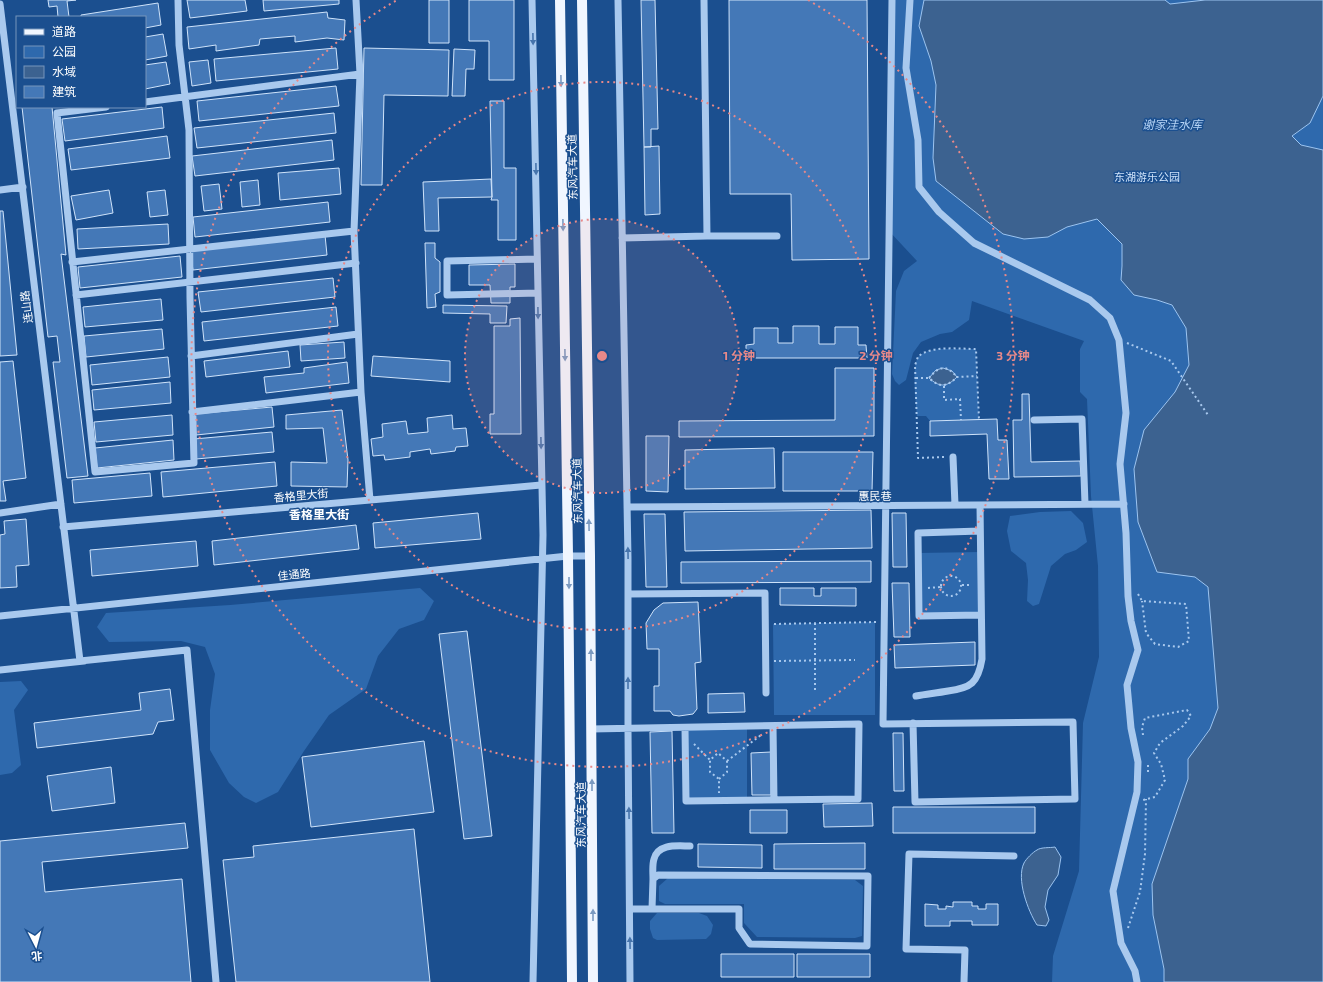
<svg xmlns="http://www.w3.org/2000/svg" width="1323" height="982" font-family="'Exo 2','Noto Sans SC',sans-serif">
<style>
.green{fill:#2e69ad}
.water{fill:#3c6290;stroke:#9cc4f0}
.building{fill:#4478b7;stroke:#cfe3fa}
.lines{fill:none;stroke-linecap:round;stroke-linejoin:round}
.path{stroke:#a9c9ee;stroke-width:2;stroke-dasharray:2 3;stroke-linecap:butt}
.minor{stroke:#a9c9ee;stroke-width:7}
.major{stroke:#f0f6ff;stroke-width:10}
.oneway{fill:#4674ac}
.oneway2{fill:#7b9ac1}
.ring{fill:none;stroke:#e88989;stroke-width:2;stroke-dasharray:2 4}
.labels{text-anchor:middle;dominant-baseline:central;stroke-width:3;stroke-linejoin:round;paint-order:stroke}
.street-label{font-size:11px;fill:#fff;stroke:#1b4f8f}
.park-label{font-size:11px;fill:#cfe3fa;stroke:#1b4f8f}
.water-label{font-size:12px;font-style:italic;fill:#b5d3f5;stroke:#1b4f8f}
.neighbourhood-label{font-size:12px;font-weight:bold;fill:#fff;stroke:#1b4f8f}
.centre{fill:#e88989;stroke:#1b4f8f;stroke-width:2}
.ring-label{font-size:12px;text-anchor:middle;font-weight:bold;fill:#e88989;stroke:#1b4f8f;stroke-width:3;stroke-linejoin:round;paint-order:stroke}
</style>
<rect width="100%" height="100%" fill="#1b4f8f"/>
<!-- green -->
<path class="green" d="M892 0H1323V982H1052L1053 956 1079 871 1083 723 1099 657 1098 566 1091 496 1087 399 1080 392V349L1084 341 972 301 969 320 952 332 940 334 921 342 913 353 906 380 899 385 895 381 892 374 896 291 904 271 917 261 889 231Z
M940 349H976L979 420 930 421 926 416H917C916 404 911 364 919 356 925 351 933 350 940 349Z
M1071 511 1083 523 1087 542 1076 550 1065 554 1051 566 1039 604 1033 606 1027 601 1028 580 1026 563 1011 551 1007 531 1010 516 1040 512Z
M980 552 981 615 919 616 918 553Z
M420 588 434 601 424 620 399 629 378 656 366 689 329 715 304 751 278 792 256 803 244 797 229 783 210 750V710L215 674 205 647 181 641 109 642 97 627 106 613 230 605Z
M875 622V715H774L773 624Z
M21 681 28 690 14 710 21 765 12 773 0 775V682Z
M747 726V800L686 801 685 728Z
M668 878 855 880 863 886 862 936 855 938 757 937 744 923V904H665L659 901V886Z
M657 913H699L707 916 713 925 711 934 706 939 657 940 653 938 650 929V921Z"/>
<!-- water -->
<path class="water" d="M924 0H1165L1170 4 1205 0H1323V96L1310 123 1292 136 1301 145 1323 150V982H1164V969L1153 915 1152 884 1188 779V759L1210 729 1218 708 1208 587 1195 577 1157 572 1138 522 1134 469 1144 430 1175 392 1189 365 1186 328 1172 305 1157 300 1134 295 1121 280 1122 266V244L1097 219 1067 227 1048 237 1024 239 1003 234 936 181 933 158 936 85 931 61 919 26Z
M943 368 952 371 957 377C946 388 939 387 929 378L936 370Z
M1055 847 1061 857 1058 875 1048 890 1045 907 1049 920 1046 926 1037 925C1028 911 1016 879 1024 863 1026 859 1033 852 1037 850 1041 847 1050 848 1055 847Z"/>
<!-- building -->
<path class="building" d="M48 0H76L67 1 69 17H58L57 6 49 7Z
M187 0H245L247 11 190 18Z
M263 0H339V4L264 11Z
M429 0H449V43H429Z
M469 0H514V80H489V41H469Z
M641 0H655L658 129H651V147H644Z
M729 0H867L869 259 792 260 791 194H730Z
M158 3 161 25 145 28V17H81V15Z
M327 12 328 18 345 20 344 40 327 38 295 42V36L260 39 259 45 216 51V45L189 49 187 27Z
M163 34 167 56 145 60V37Z
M336 48 338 69 216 81 214 59Z
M364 48 449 50 448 96 384 95 382 185H361Z
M454 49 475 50 474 69H466L465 96H452Z
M208 60 211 83 192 86 189 62Z
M166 62 170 84 145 89V65Z
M336 86 339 106 199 121 197 101Z
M490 101H504V168H516V240H498V200H491L492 197Z
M22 107H52L66 255 61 254 88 476 67 478 53 362H60L57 336 48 337Z
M162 107 164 128 65 141 62 119Z
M334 113 336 133 197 148 194 128Z
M167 136 170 158 71 170 68 149Z
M332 140 334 160 195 176 192 156Z
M659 146 660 214 645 215 644 147Z
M339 168 341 194 280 200 278 173Z
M491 179 492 197 438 198 439 231H425L423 182Z
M258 180 260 205 242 207 240 182Z
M219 184 222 209 204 211 201 186Z
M109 190 113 213 76 220 71 196Z
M165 190 168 215 150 217 147 192Z
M328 202 330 222 195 237 193 217Z
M0 211H3L17 355 0 356Z
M168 224 169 244 78 249 77 229Z
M325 235 327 255 193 270 190 250Z
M425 243H435V258L440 262V292L435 294 436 307 427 308Z
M180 256 182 277 80 288 78 267Z
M515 264V287H510V303H491L490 285H469V265Z
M333 278 335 297 201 312 198 292Z
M161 299 163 320 85 327 83 307Z
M443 305 507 306 506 323H490V314L443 313Z
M336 307 338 326 204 341 202 322Z
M520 318 521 434H490V414H494V326H510V319Z
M793 326H819V344H835V327H858V345H866L867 358H746V345L754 344V328H778V343H793Z
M162 329 164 349 86 357 84 336Z
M344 342 345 358 301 361 300 345Z
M288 351 290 367 206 377 204 361Z
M373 356 450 361V382L371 376Z
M168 357 170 377 92 385 90 365Z
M13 361 26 478 3 481 6 501H0V362Z
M347 362 349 383 266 393 264 377 304 373V368Z
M835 368H874V436L679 437V421L835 420Z
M170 382 171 403 94 410 92 390Z
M1022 394H1029L1031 462 1080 461 1081 476 1014 477 1013 420H1022Z
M272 407 274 427 196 435 194 414Z
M342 410 348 460 347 487 291 486V462L327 463 323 428 286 429V415Z
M172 415 173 435 96 442 94 422Z
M452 415 453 429 466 428 468 446 456 447 455 451 431 454 430 449 410 452V457L385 460 384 455 373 456 371 439 383 437 382 424 406 421 408 434 428 432 427 418Z
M997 419 998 440H1007L1009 479H989L987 434 930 436V421Z
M272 432 274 452 196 459 194 439Z
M646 436H669L668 492 646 491Z
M173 440 174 460 97 468 95 448Z
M774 448 775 488 685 489V450Z
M783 452H873L872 491H783Z
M275 462 277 486 163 497 161 472Z
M150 473 152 496 74 503 72 480Z
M871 510 872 548 685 551 684 512Z
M478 513 481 539 375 548 373 523Z
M892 513H906L907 567H893Z
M644 514H665L667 587H646Z
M26 519 29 565 16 566 17 587 0 588V535L5 534 4 521Z
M356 525 359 549 214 565 212 541Z
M196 541 198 566 92 576 90 550Z
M871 561V582L681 583V562Z
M892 583H909L910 637H894Z
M780 588H814V596H821V588H856V606L780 605Z
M698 602 701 662 695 663 697 709 693 714 679 716 673 715 670 711H654V686H659V649H647L646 623 654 610 663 603Z
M467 631 492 836 464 839 439 634Z
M975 642V665L895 668 894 645Z
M170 689 174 720 158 722 153 734 37 748 34 723 141 710 139 693Z
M744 693 745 712 708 713V694Z
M672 731 674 833H652L650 732Z
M893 733H903L904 791H894Z
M424 741 434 812 311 827 302 757Z
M771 752V795H752L751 753Z
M111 767 115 803 52 811 47 776Z
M872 803 873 826 824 827 823 804Z
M893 807H1035V833H893Z
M750 810H787V833H750Z
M185 823 188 848 42 862 45 892 182 879 191 982H0V841Z
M414 829 430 982H236L223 860 254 857 253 846Z
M865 843V869H774V844Z
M698 844 762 845V868L698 867Z
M953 902H972V906H978V909H986V904H998V925H972V921H950V926H925V904L938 905V909H946V906L953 907Z
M721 954H794V977H721Z
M797 954H870V977H797Z"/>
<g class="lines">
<!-- path -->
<path class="path" d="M1127 343 1171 361 1208 415
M916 378H929C939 387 946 388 957 377L977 376
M929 378C939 366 946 364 957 377
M944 386V400L960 399 961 420
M944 457 918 458 915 365C916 363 917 359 918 357 929 345 961 349 976 349L979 420
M941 586a10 10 0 1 1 20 0a10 10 0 1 1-20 0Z
M962 585H972
M928 588 940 587
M1138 594 1142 601 1186 604 1189 641 1178 647 1155 644 1146 633 1142 601
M815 623V692
M774 624 876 622
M774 661 855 660
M1143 735 1142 727 1145 718 1187 710 1191 716 1183 726 1160 743 1154 753 1161 764 1165 780 1155 797 1143 800
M694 744 710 760
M727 761 761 735
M1148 772V763
M719 779 727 772V761L718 753 710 760V772L719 779V793
M1128 928 1140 892 1145 854 1146 799"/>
<!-- minor -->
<path class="minor" d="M356 0 360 74 354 231 361 392 370 500
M532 0 543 535 533 982
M618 0 628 558V729L630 982
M892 0 883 724 1073 722 1075 799 915 802 913 723
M910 0 906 68 918 140 919 187 939 212 974 243 1090 300 1110 318 1119 340 1126 413 1120 464 1126 533 1128 596 1131 621 1138 650 1127 685 1131 728 1138 762 1137 792 1113 891 1121 943 1135 971 1137 982
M0 4 80 661 187 650 216 982
M145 102 360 74
M106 107 57 113 95 472 194 463 190 298 189 130 179 45 178 0
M0 190 23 187
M707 236H777
M622 238 707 236 704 0
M537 259 447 261V295L538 293
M72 262 354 231
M76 295 356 263
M191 356 358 334
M192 412 361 392
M1034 420 1082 419 1085 504
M953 457 955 505
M627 507 1124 504
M0 513 61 504
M63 527 541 485
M980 531 918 533 919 616 981 615
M628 594 765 593 766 693
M0 616 568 556H590
M0 670 84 661
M916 696C927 694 937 693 948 691 971 688 978 683 982 659L980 505
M773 726 774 800
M591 729 859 724 858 799 686 801 685 728
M653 879C653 873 652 865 654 859 658 843 678 846 690 846
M630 909H739V928L750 944 867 946 868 876 658 875 653 879 652 909
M964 982 965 950 906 949 909 854 1014 856"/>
<!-- major -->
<path class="major" d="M560 0 568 556 572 982
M582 0 590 556 593 982"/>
</g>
<!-- one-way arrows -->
<defs><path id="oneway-solid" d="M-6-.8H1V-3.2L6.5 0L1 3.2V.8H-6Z"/></defs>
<g class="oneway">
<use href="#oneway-solid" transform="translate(533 39) rotate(89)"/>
<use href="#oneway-solid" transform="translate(536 169) rotate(89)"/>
<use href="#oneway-solid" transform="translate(538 313) rotate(89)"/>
<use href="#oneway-solid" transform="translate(541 443) rotate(89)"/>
<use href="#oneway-solid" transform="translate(628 553) rotate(-91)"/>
<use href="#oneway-solid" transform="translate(628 683) rotate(-90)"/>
<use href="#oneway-solid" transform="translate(629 813) rotate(-91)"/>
<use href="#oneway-solid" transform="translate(630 943) rotate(-91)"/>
</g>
<g class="oneway2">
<use href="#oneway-solid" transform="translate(561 81) rotate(89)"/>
<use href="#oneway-solid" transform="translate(563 225) rotate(89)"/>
<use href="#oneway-solid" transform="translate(565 355) rotate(89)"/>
<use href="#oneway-solid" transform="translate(589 525) rotate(-91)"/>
<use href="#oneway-solid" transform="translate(569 583) rotate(90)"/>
<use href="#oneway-solid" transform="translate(591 655) rotate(-90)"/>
<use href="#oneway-solid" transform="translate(592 785) rotate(-90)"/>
<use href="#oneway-solid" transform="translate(593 915) rotate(-90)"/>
</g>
<!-- distance rings -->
<circle cx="602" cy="356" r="137" fill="#e88989" fill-opacity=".12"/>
<g class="ring">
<circle cx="602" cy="356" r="137"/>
<circle cx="602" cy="356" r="274"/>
<path d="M808 0A411 411 0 1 1 397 0"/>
</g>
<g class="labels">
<!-- street labels -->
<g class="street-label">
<text transform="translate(572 167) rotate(-91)">东风汽车大道</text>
<text transform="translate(26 307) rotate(-97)">连山路</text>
<text transform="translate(577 491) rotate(-91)">东风汽车大道</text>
<text transform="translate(301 495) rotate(-5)">香格里大街</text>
<text x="875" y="495">惠民巷</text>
<text transform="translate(294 574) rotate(-6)">佳通路</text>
<text transform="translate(580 815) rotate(-90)">东风汽车大道</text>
</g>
<!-- park labels -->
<g class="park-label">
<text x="1147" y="176">东湖游乐公园</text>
</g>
<!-- water labels -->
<g class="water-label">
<text x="1172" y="124">谢家洼水库</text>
</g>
<!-- neighbourhood labels -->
<g class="neighbourhood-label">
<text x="319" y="514">香格里大街</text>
</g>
</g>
<circle cx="602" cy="356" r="6" class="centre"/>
<g class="ring-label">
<text x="739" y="360">1 分钟</text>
<text x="876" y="360">2 分钟</text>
<text x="1013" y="360">3 分钟</text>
</g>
<!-- legend -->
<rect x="16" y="16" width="130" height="92" fill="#1b4f8f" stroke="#7695bc"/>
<rect x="24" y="29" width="20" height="6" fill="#f0f6ff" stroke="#7695bc"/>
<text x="52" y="36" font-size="12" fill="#ffffff">道路</text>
<rect x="24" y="46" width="20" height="12" fill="#2e69ad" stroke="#7695bc"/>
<text x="52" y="56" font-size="12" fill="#ffffff">公园</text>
<rect x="24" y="66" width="20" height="12" fill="#3c6290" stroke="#7695bc"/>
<text x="52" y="76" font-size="12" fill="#ffffff">水域</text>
<rect x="24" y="86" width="20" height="12" fill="#4478b7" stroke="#7695bc"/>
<text x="52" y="96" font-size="12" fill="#ffffff">建筑</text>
<!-- north arrow -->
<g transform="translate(36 946) rotate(174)" stroke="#1b4f8f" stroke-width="3" paint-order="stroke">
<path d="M0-3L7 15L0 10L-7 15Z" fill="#ffffff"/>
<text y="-6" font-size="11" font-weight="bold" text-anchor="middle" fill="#ffffff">北</text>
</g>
</svg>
